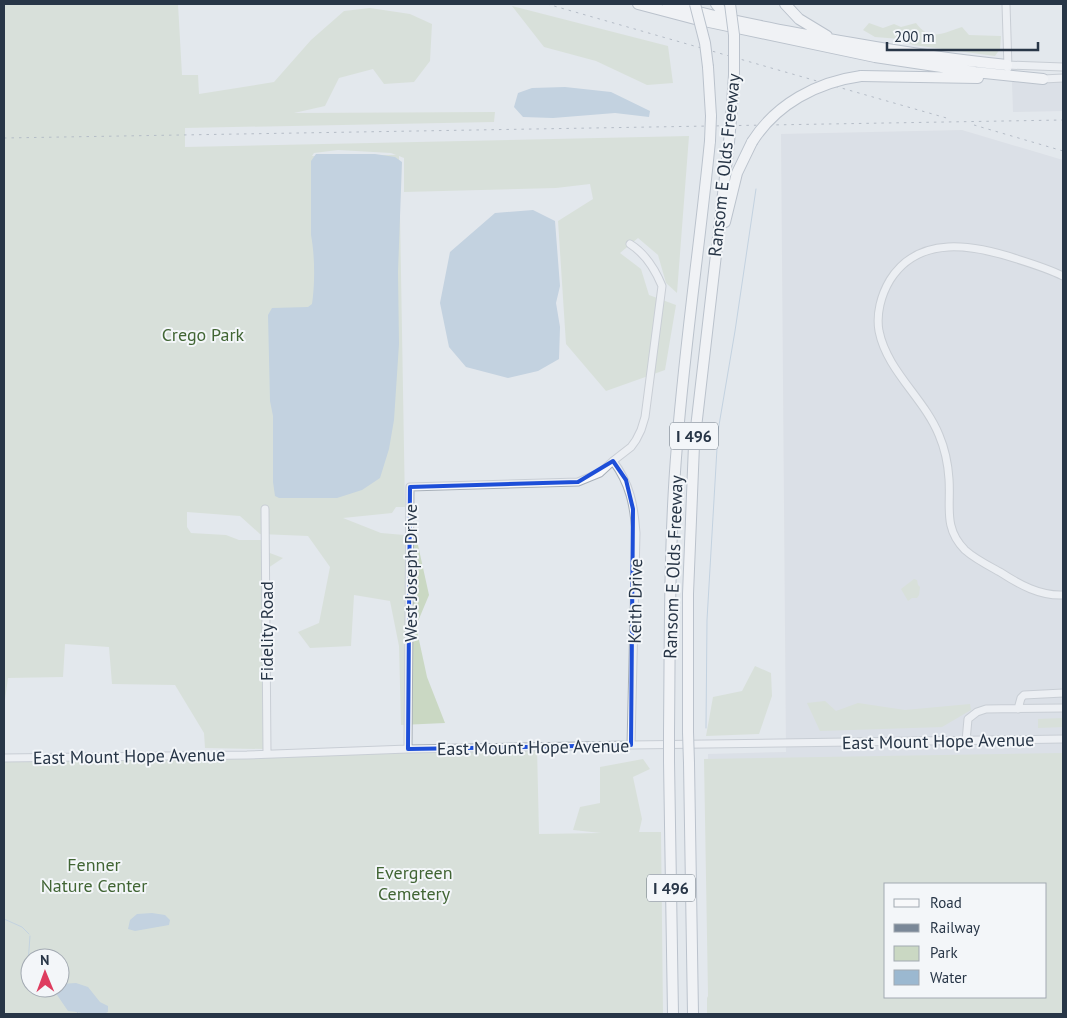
<svg xmlns="http://www.w3.org/2000/svg" width="1067" height="1018" font-family="'PT Sans',sans-serif">
<style>
.built{fill:#d1d7df;fill-rule:evenodd}
.green{fill:#cad8c3;fill-rule:evenodd}
.water{fill:#9bb8d0}
.lines{fill:none;stroke-linecap:round;stroke-linejoin:round}
.stream{stroke:#9bb8d0;stroke-width:1}
.minor-casing{stroke:#a7afb8;stroke-width:9}
.highway-casing{stroke:#8996a5;stroke-width:12}
.minor{stroke:#f7f8fa;stroke-width:7}
.highway{stroke:#fff;stroke-width:10}
.rail{stroke:#7a8898;stroke-width:1;stroke-dasharray:2.5 5;stroke-linecap:butt}
.highway-bridge-casing{stroke:#8996a5;stroke-width:12;stroke-linecap:butt}
.highway-bridge{stroke:#fff;stroke-width:10}
.marked{fill:none;stroke:#1d4ed8;stroke-width:4;stroke-linejoin:round}
.labels{text-anchor:middle;dominant-baseline:central;stroke-width:4;stroke-linejoin:round;paint-order:stroke}
.shield{fill:#f3f6f9;stroke:#65707c;stroke-width:1}
.shield-label{font-size:16px;font-weight:bold;fill:#283647}
.street-label{font-size:18px;fill:#283647;stroke:#f3f6f9}
.park-label{font-size:18px;fill:#416534;stroke:#f3f6f9}
</style>
<rect width="100%" height="100%" fill="#e3e8ed"/>
<!-- built -->
<path class="built" d="M1012 82H1063V111L1013 112Z
M962 130 1063 160V1014H712L708 754 786 752 781 134ZM886 884H1046V997H886Z"/>
<!-- green -->
<path class="green" d="M4 4H178L182 75H198L199 94 274 82 311 40 344 11 370 8 410 14 432 24 430 61 414 82 384 84 373 69 339 78 325 106 294 113 495 112 494 122 185 128V147L689 136 677 293 666 283 658 255 638 238 620 253 641 269 649 295 676 305 665 370 606 391 566 344 558 221 593 199 590 184 556 188 404 192V158L399 156 405 507H396L392 513 343 518 381 533 416 536 429 595 416 626 427 677 445 723 401 725 399 646 390 601 354 595 351 646 310 648 298 632 319 623 330 567 308 536 260 534 240 516 187 512V527L191 533 226 535 239 540H262V550L283 558 262 572 263 749 205 748 204 733 175 685 112 684 109 647 65 644 63 677 8 678 4 707ZM338 150 391 153 396 155 312 156 314 153Z
M512 6 668 46 673 83 647 85 596 61 544 47Z
M869 23 883 28 894 24 901 27 916 23C930 42 943 33 962 27L969 35 1001 36 1000 49 995 56 913 45 900 39 875 37 863 30Z
M914 579 917 580 918 585 920 587 919 595 917 598H912L908 601 901 589Z
M755 666 771 673 772 696 759 734 706 736 713 697 742 691Z
M825 701 836 711 858 703 905 710 970 704 971 710 942 727 820 731 807 703Z
M1063 718V727L1038 728V719Z
M537 747 539 834 601 833 573 830 580 807 600 803V767L643 759 650 769 633 777 642 819 639 832H661L663 1014H4V758L73 756 183 760ZM30 958H60V988H30Z
M1063 753V1014H707V998L708 996 704 759ZM886 884H1046V997H886Z"/>
<!-- water -->
<path class="water" d="M565 87 611 92 650 111 649 117 615 113 553 118 523 117 514 107 518 93 532 88Z
M316 154H375L395 157 402 162 398 272 399 344 394 420 389 449 380 478 362 490 337 498H279L275 496 273 482V416L270 401 268 315 272 308 308 307 312 304C315 284 315 256 311 235V161Z
M533 210 555 221 560 286 556 303 560 327 559 359 538 371 508 378 466 367 449 347 440 303 450 252 495 213Z
M152 913 165 915 170 920 169 925 135 931 128 929 130 920 137 914Z
M76 983 88 987 100 1002 108 1006V1012C96 1018 81 1012 68 1011L55 992 56 988H60V984Z"/>
<g class="lines">
<!-- stream -->
<path class="stream" d="M706 728 707 620 718 431 735 331 756 189
M4 919 22 927 29 934
M30 965 28 963 30 936
M60 982 62 984
M77 1011 78 1014"/>
<!-- minor casing -->
<g class="minor-casing">
<path id="minor" d="M1006 4 1008 68
M1007 65 1063 67
M1043 79 1063 78
M1063 276C1049 269 1033 264 1017 259 974 245 919 234 890 280 881 295 876 314 879 331 887 371 924 398 939 435 945 449 948 464 949 479 951 506 943 528 965 550 975 559 989 566 1000 572 1020 585 1040 596 1063 595
M613 461C630 484 634 505 636 533L631 745
M265 509 267 754
M1018 709 1021 698 1024 695 1063 693
M966 741 968 719 977 712 986 709 1063 708
M408 749 410 487 578 482 600 473 613 461 631 447 636 440 641 430 645 417 662 286C655 269 646 254 630 244
M4 758 247 755 408 749 631 745 1063 739"/>
</g>
<!-- highway casing -->
<g class="highway-casing">
<path id="highway" d="M638 4 695 19 875 57 975 72 1043 79
M668 4C728 21 790 32 852 43 903 52 955 60 1007 65
M716 4 721 10 731 17
M785 4 799 19 827 36
M708 67 711 116
M861 76 978 78
M731 119 734 75
M725 222 737 173 752 142
M669 732C670 636 669 540 677 445 685 343 700 243 710 141
M688 732V594L694 445 729 142
M669 761 673 1014
M689 763 693 1014"/>
</g>
<!-- minor -->
<use href="#minor" class="minor"/>
<!-- highway -->
<use href="#highway" class="highway"/>
<!-- rail -->
<path class="rail" d="M547 4 950 119
M974 125 1063 151
M4 138 1063 120"/>
<!-- highway-bridge casing -->
<g class="highway-bridge-casing">
<path id="highway-bridge" d="M695 4 705 43 708 67
M730 4 734 35V75
M710 141 711 116
M729 142 731 119
M752 142C776 104 817 82 861 76
M669 732V761
M688 732 689 763"/>
</g>
<!-- highway-bridge -->
<use href="#highway-bridge" class="highway-bridge"/>
</g>
<!-- marked area -->
<path d="M0 0H1067V1018H0ZM613 461 626 480 633 509 631 745 408 749 410 487 578 482Z" fill="#e3e8ed" fill-opacity=".55" fill-rule="evenodd"/>
<path class="marked" d="M613 461 626 480 633 509 631 745 408 749 410 487 578 482Z"/>
<g class="labels">
<!-- shield labels -->
<g class="shield">
<rect x="670" y="422.5" width="48" height="27" rx="4"/>
<rect x="647" y="874.5" width="48" height="27" rx="4"/>
</g>
<g class="shield-label">
<text x="694" y="436">I 496</text>
<text x="671" y="888">I 496</text>
</g>
<!-- street labels -->
<g class="street-label">
<text transform="translate(724 165) rotate(-84)">Ransom E Olds Freeway</text>
<text transform="translate(673 567) rotate(-88)">Ransom E Olds Freeway</text>
<text transform="translate(410 573) rotate(-90)">West Joseph Drive</text>
<text transform="translate(635 601) rotate(-89)">Keith Drive</text>
<text transform="translate(266 631) rotate(-90)">Fidelity Road</text>
<text transform="translate(938 741) rotate(-1)">East Mount Hope Avenue</text>
<text transform="translate(533 747) rotate(-1)">East Mount Hope Avenue</text>
<text transform="translate(129 756) rotate(-1)">East Mount Hope Avenue</text>
</g>
<!-- park labels -->
<g class="park-label">
<text x="203" y="334">Crego Park</text>
<text x="94" y="864">Fenner<tspan x="94" dy="21">Nature Center</tspan></text>
<text x="414" y="872">Evergreen<tspan x="414" dy="21">Cemetery</tspan></text>
</g>
</g>
<!-- border -->
<rect width="1067" height="1018" fill="none" stroke="#283647" stroke-width="10"/>
<!-- legend -->
<rect x="884" y="883" width="162" height="115" fill="#f3f6f9" stroke="#a2a9b2"/>
<rect x="894" y="899" width="25" height="8" fill="#f7f8fa" stroke="#a2a9b2"/>
<text x="930" y="908" font-size="15" fill="#283647">Road</text>
<rect x="894" y="924" width="25" height="8" fill="#7a8898" stroke="#a2a9b2"/>
<text x="930" y="933" font-size="15" fill="#283647">Railway</text>
<rect x="894" y="946" width="25" height="15" fill="#cad8c3" stroke="#a2a9b2"/>
<text x="930" y="958" font-size="15" fill="#283647">Park</text>
<rect x="894" y="970" width="25" height="15" fill="#9bb8d0" stroke="#a2a9b2"/>
<text x="930" y="983" font-size="15" fill="#283647">Water</text>
<!-- north arrow -->
<g transform="translate(45 973) rotate(359)"><circle r="24" fill="#f3f6f9" stroke="#a2a9b2"/>
<path d="M0-4L9 19L0 12L-9 19Z" fill="#de3c5f"/>
<text y="-8" font-size="14" font-weight="bold" text-anchor="middle" fill="#283647">N</text>
</g>
<!-- scale -->
<path d="M887 42v8h151v-8" fill="none" stroke="#283647" stroke-width="2.5"/>
<text x="894" y="42" font-size="15" fill="#283647" stroke="#f3f6f9" stroke-width="4" paint-order="stroke">200 m</text>
</svg>
